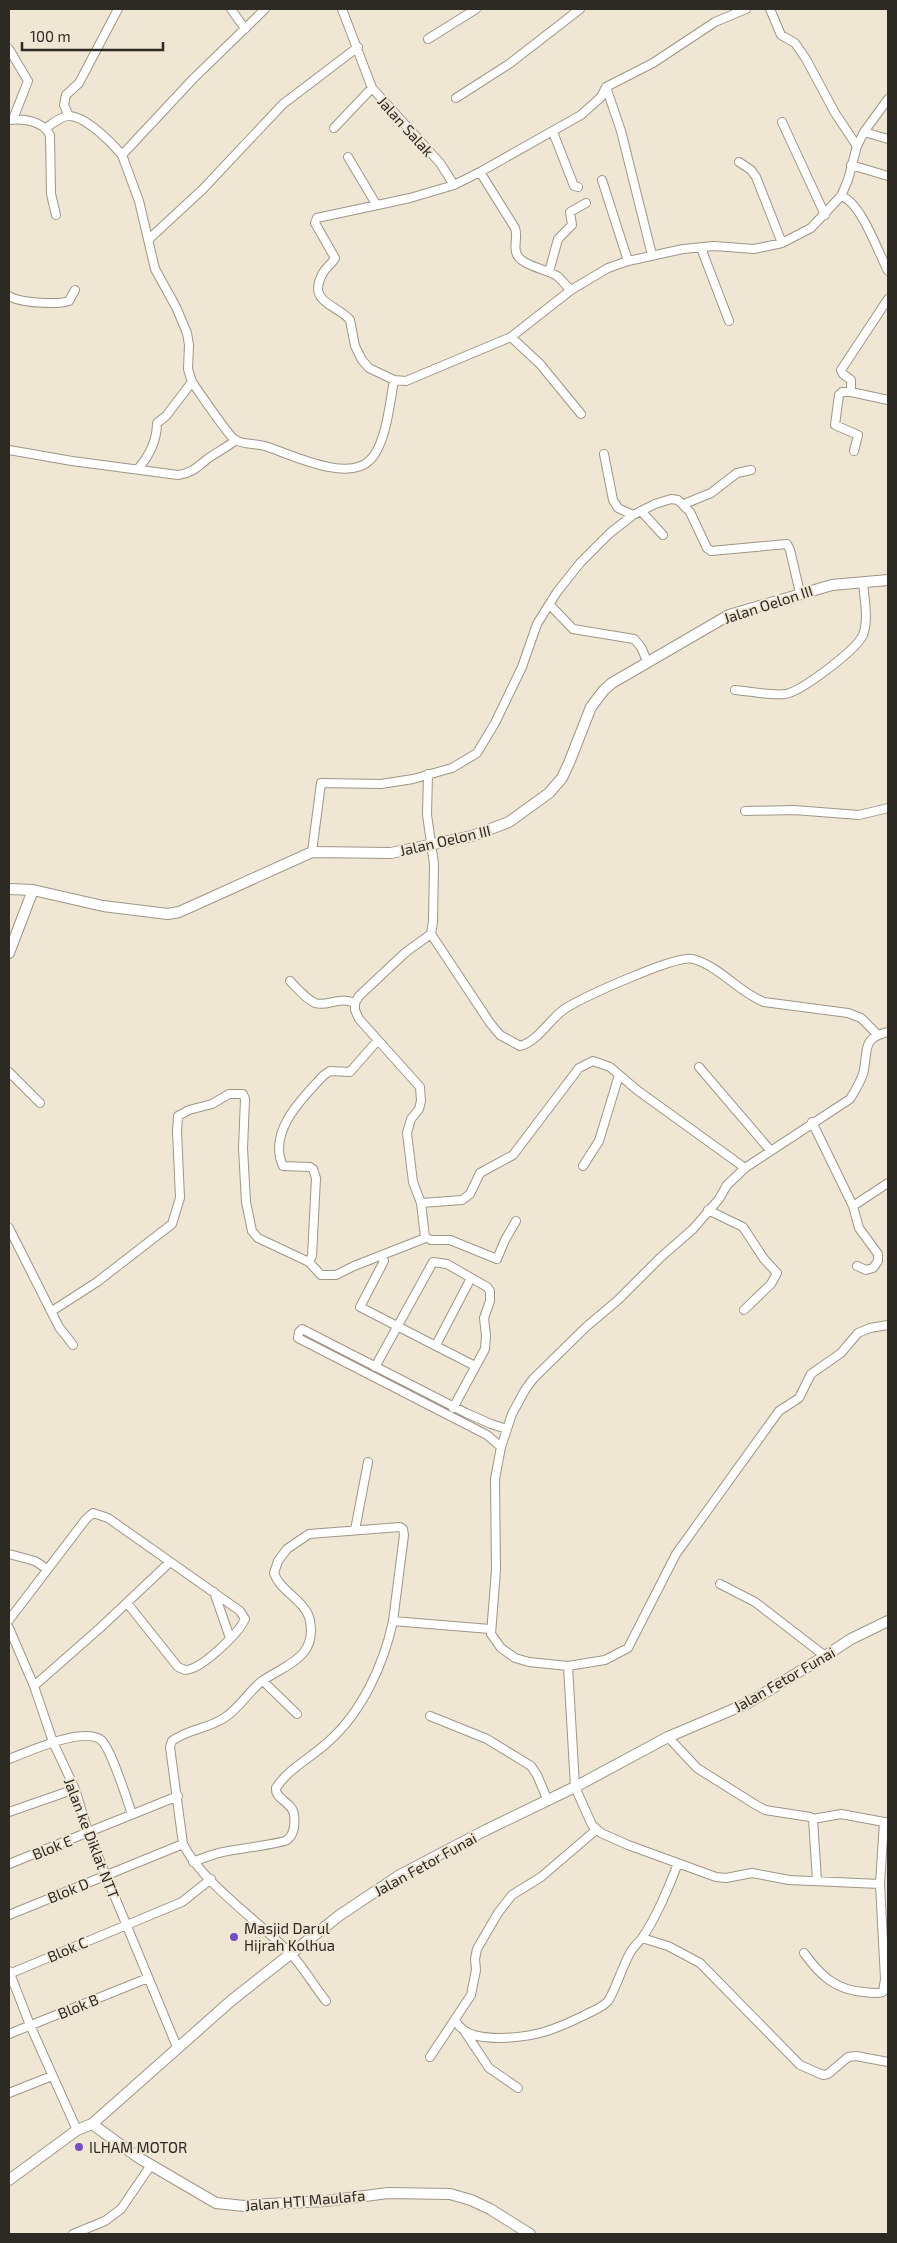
<svg xmlns="http://www.w3.org/2000/svg" width="897" height="2243" font-family="'Exo 2',sans-serif">
<style>
.lines{fill:none;stroke-linecap:round;stroke-linejoin:round}
.minor-casing{stroke:#9f9686;stroke-width:10}
.tertiary-casing{stroke:#9f9686;stroke-width:12}
.minor{stroke:#fff;stroke-width:8}
.tertiary{stroke:#fff;stroke-width:10}
.poi-dot{fill:#734dc7;stroke:#efe6d4;stroke-width:2}
.labels{text-anchor:middle;dominant-baseline:central;stroke-width:4;stroke-linejoin:round;paint-order:stroke}
.street-label{font-size:15px;fill:#2d2923;stroke:#efe6d4}
.poi-label{font-size:15px;fill:#2d2923;stroke:#efe6d4;text-anchor:start}
</style>
<rect width="100%" height="100%" fill="#efe6d4"/>
<g class="lines">
<!-- minor casing -->
<g class="minor-casing">
<path id="minor" d="M231 9 245 29
M342 9 372 88 440 163 454 185
M746 9 715 22 653 63 606 87 601 97 581 115 480 172 454 185 410 198 317 218 315 223 335 258C332 264 326 267 323 273 306 303 337 304 350 320L355 346 362 360 369 368 394 380 406 381 511 337 571 290 608 268 628 261 683 249 714 246 754 249 782 243 811 228 841 196 848 180 857 146 864 132 888 99
M770 9 781 35 795 43 806 59 835 113 857 146
M428 39 476 9
M9 49 28 81 13 119
M606 87 621 131 652 255
M456 98 509 64 580 9
M69 116 64 105 66 95 79 83 118 9
M9 120C23 118 43 121 50 135L51 194 56 215
M782 122 825 215
M46 128C53 123 59 118 67 116 84 114 112 143 122 155L193 79 265 9
M334 128 372 88
M553 132 574 186 578 187
M864 132 888 139
M122 155 139 201 155 269 176 307 187 333 189 345 188 369 192 382C200 393 227 434 235 440 244 445 255 443 265 446 290 454 348 483 370 460 386 445 390 402 394 380
M348 157 376 204
M739 162 751 170 756 177 782 243
M851 165 888 176
M480 172 515 228C518 236 514 244 516 252 519 266 548 269 557 276 562 280 566 286 571 290
M602 180 628 261
M841 196C861 202 878 252 888 271
M149 239 203 189 283 104 358 47
M701 248 729 321
M549 272 558 239 572 225 570 212 586 203
M9 296C20 303 57 305 69 301L75 290
M888 299 841 370 843 374 851 380V392L888 400
M511 337 540 364 581 414
M851 392H842L839 395 835 425 858 435 854 451
M9 450 72 461 178 475C192 473 196 468 206 460 215 453 226 448 236 440
M604 454 613 500 618 508 633 515
M138 469C149 456 157 440 157 423L166 416 192 382
M684 504 711 493 737 473 751 470
M641 511 663 535
M550 605 573 629 634 639 641 647 647 661
M735 690C749 691 772 696 785 694 801 692 856 650 863 635 869 619 864 598 863 582
M745 811 794 810 859 815 888 808
M312 852 321 783 381 784 413 779 452 768 477 753 495 723 522 667 537 624 557 592 580 563 610 533 633 515 655 504 671 499 678 500 690 512 707 548 711 551 787 544 790 550 800 593
M431 934 490 1023 500 1035 520 1046C539 1041 550 1018 566 1008 584 997 677 954 693 959 721 967 738 992 764 1002L848 1013 861 1018 877 1034
M290 981C297 988 306 999 315 1003 328 1007 338 996 355 1003
M699 1067 770 1150
M9 1072 40 1103
M812 1122 853 1206 888 1183
M583 1166 599 1141 619 1075
M421 1203 462 1200 470 1194 480 1173 513 1155 579 1068 593 1061 610 1067 637 1090 745 1168
M853 1206 859 1228 878 1254V1261L873 1268 866 1270 857 1266
M708 1210 743 1227 764 1259 777 1273 771 1284 744 1310
M9 1228 59 1327 73 1345
M425 1237 421 1203 413 1182 407 1133 411 1119 419 1109 421 1101 420 1087 359 1019 355 1010V1003L359 996 406 952 431 934 433 922 434 864 427 815 428 774
M425 1237 431 1240H450L497 1259 505 1240 516 1221
M384 1261 360 1307 475 1366
M309 1262 312 1256 316 1178 313 1169 310 1167 283 1166C267 1132 303 1097 324 1075L330 1071 350 1072 378 1040
M52 1311 97 1282 172 1224 180 1198 177 1131 178 1116 189 1110 212 1104 229 1094H243L245 1099 243 1148 246 1202 252 1231 258 1238 309 1262 321 1275H336L354 1266 423 1239 425 1237
M436 1345 471 1278
M375 1367 433 1262 447 1264 487 1287 490 1291V1301L484 1318 486 1336 485 1349 453 1408
M501 1447 487 1435 298 1338 299 1332 302 1329 466 1413 491 1424 507 1429
M355 1530 368 1462
M9 1554 35 1561 47 1569
M720 1584 755 1602 825 1656
M214 1592 230 1638
M9 1620 86 1519 93 1513 108 1518 240 1611 245 1619C238 1634 201 1670 185 1670L178 1667 127 1603
M9 1628 34 1686 53 1742 75 1789 88 1832 177 2047
M568 1666 605 1660 628 1648 676 1554 779 1411 799 1398 811 1374 841 1353 858 1333 870 1328 888 1325
M263 1681 297 1714
M34 1686 100 1628 170 1562
M430 1716 487 1739 531 1766 537 1775 548 1801
M668 1737 697 1768 756 1805 765 1810 810 1817 813 1819 817 1881
M9 1759C28 1752 83 1726 101 1740 111 1748 127 1800 132 1814
M9 1812 75 1789
M813 1819 841 1814 884 1822
M193 1862C203 1858 213 1854 223 1852 235 1849 281 1844 287 1840 295 1834 295 1823 294 1815 293 1802 275 1800 276 1788 288 1769 312 1757 328 1742 362 1712 384 1664 393 1621
M9 1864 178 1796
M880 1884 884 1822H888
M9 1915 183 1844
M642 1938 668 1946 700 1963 800 2065 823 2075 828 2074 848 2057 856 2056 888 2062
M804 1953C820 1975 835 1990 864 1992 870 1993 877 1994 883 1992L885 1979 880 1884 789 1880 752 1873 726 1878 716 1877 628 1845 601 1833 592 1825 575 1787 568 1666 529 1662 515 1658 501 1648 491 1634 496 1570 495 1479 501 1447 512 1414 525 1390 533 1379 586 1327 618 1300 661 1257 693 1229 719 1199 727 1185 745 1168 850 1099C855 1091 860 1083 863 1074 869 1052 860 1038 888 1032
M9 1971 30 2025 77 2130
M9 1974 182 1902 211 1879
M326 2001C314 1986 304 1968 291 1954 260 1922 203 1884 183 1844L170 1747 172 1741C187 1729 208 1729 224 1718 239 1709 248 1692 262 1681 285 1665 317 1658 310 1621 306 1600 280 1592 274 1573L278 1561 287 1549 309 1534 400 1527 403 1529 404 1535 393 1621 490 1629
M455 2020C464 2037 484 2038 501 2038 536 2037 554 2030 585 2015 592 2011 602 2008 608 2001 614 1993 623 1965 630 1953 633 1947 638 1943 642 1938 655 1920 670 1885 678 1863
M465 2032 489 2068 518 2088
M9 2034 148 1978
M430 2057 471 1995 476 1970 475 1959 477 1949 498 1913 512 1895 541 1877 596 1830
M9 2093 52 2076
M73 2234 105 2221 121 2209 151 2165"/>
</g>
<!-- tertiary casing -->
<g class="tertiary-casing">
<path id="tertiary" d="M9 889 33 890 103 906 168 914 179 912 208 899 312 852 391 853 472 836 509 822 549 793 562 778 569 763 591 707 604 690 612 683 729 615 832 585 888 580
M9 953 33 890
M92 2124 139 2158 216 2203 244 2206 268 2204 326 2201 388 2193 450 2194 471 2200 490 2209 530 2234
M9 2180 77 2130 92 2124 232 2000 340 1915 400 1875 486 1830 575 1787 668 1737 748 1703 825 1656 851 1639 888 1621"/>
</g>
<!-- minor -->
<use href="#minor" class="minor"/>
<!-- tertiary -->
<use href="#tertiary" class="tertiary"/>
</g>
<!-- markers -->
<g class="poi-dot">
<circle cx="234" cy="1937" r="5"/>
<circle cx="79" cy="2147" r="5"/>
</g>
<g class="labels">
<!-- street labels -->
<g class="street-label">
<text transform="translate(406 126) rotate(48)">Jalan Salak</text>
<text transform="translate(768 604) rotate(-18)">Jalan Oelon III</text>
<text transform="translate(445 840) rotate(-13)">Jalan Oelon III</text>
<text transform="translate(784 1679) rotate(-30)">Jalan Fetor Funai</text>
<text transform="translate(92 1838) rotate(69)">Jalan ke Diklat NTT</text>
<text transform="translate(52 1847) rotate(-22)">Blok E</text>
<text transform="translate(425 1864) rotate(-29)">Jalan Fetor Funai</text>
<text transform="translate(68 1890) rotate(-22)">Blok D</text>
<text transform="translate(67 1949) rotate(-23)">Blok C</text>
<text transform="translate(78 2006) rotate(-22)">Blok B</text>
<text transform="translate(305 2200) rotate(-5)">Jalan HTI Maulafa</text>
</g>
<!-- poi labels -->
<g class="poi-label">
<text x="244" y="1928">Masjid Darul<tspan x="244" dy="17">Hijrah Kolhua</tspan></text>
<text x="89" y="2147">ILHAM MOTOR</text>
</g>
</g>
<!-- border -->
<rect width="897" height="2243" fill="none" stroke="#2d2923" stroke-width="20"/>
<!-- scale -->
<path d="M22 42v8h141v-8" fill="none" stroke="#2d2923" stroke-width="2.5"/>
<text x="30" y="42" font-size="15" fill="#2d2923" stroke="#efe6d4" stroke-width="4" paint-order="stroke">100 m</text>
</svg>
